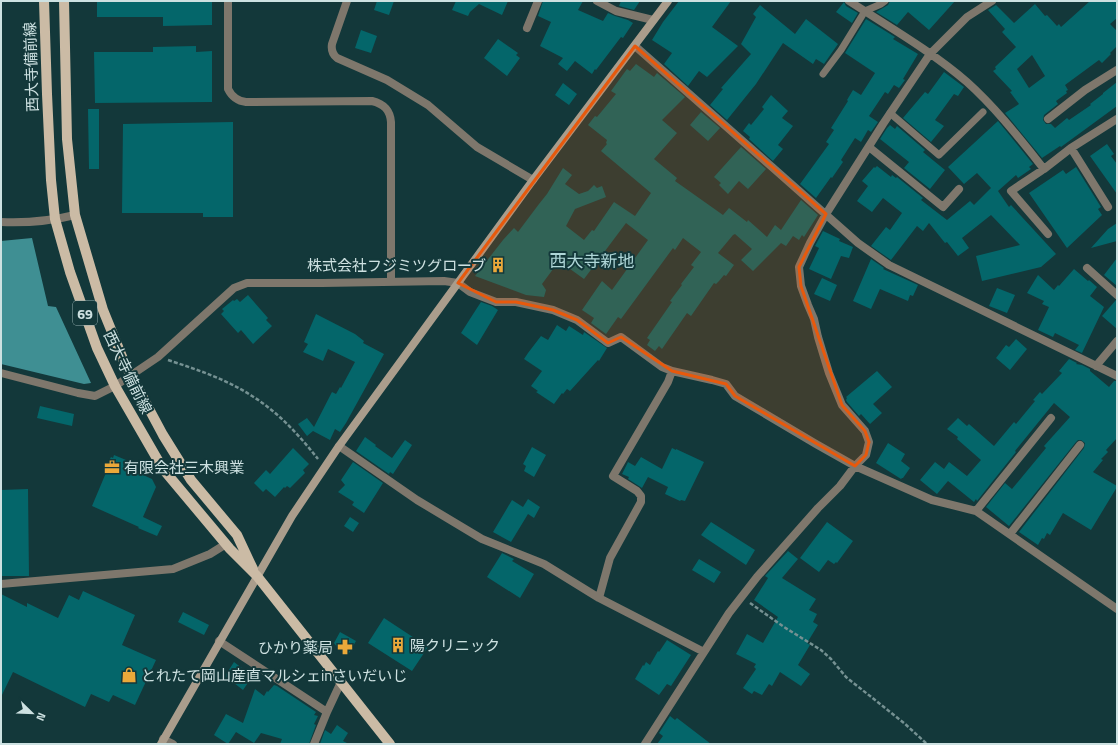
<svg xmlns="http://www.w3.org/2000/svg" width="1118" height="745" font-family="'Titillium Web','Noto Sans JP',sans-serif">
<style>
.water{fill:#3f8f93}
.building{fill:#04666a;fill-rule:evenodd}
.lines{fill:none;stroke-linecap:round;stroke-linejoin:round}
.path{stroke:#759192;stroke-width:2.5;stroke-dasharray:4 2;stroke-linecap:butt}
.lane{stroke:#7e776c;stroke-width:7}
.street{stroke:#7e776c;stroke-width:8}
.secondary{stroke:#aa9d8c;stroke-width:8}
.primary{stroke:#cbbba5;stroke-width:10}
.marked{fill:#e8590c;fill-opacity:0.2;stroke:#e8590c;stroke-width:3;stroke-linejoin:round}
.labels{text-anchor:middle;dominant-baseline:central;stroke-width:4;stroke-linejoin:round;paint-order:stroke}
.shield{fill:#13383a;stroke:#95aeaf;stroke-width:1}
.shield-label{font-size:14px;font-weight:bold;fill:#cde1e1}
.street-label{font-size:15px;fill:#cde1e1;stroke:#13383a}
.poi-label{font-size:15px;fill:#cde1e1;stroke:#13383a;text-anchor:start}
.quarter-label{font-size:17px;fill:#afd7d8;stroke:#13383a}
</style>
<rect width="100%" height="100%" fill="#13383a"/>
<!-- water -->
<path class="water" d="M32 238 48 306 56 307 91 383 84 384 1 364V241Z"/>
<!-- building -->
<path class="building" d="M97 1H212V25L163 26V17H97Z
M377 1H394L389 15 374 10Z
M456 1H508L502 15 479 4 470 12 468 16 452 10Z
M543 1H583L578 10 603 21 608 13 615 16 628 20 633 23 623 38 621 37 596 70 595 69 592 74 575 61 567 71 558 64 563 58 540 46 551 22 538 16Z
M621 1H640L634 10 619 6Z
M679 1H731L712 27 738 46 707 77 699 71 688 86 664 64 672 53 652 40 663 22Z
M890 1H955L929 30 908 12 897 25 876 12 888 5Z
M1090 1H1117V18L1110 24 1117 31V46L1110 53 1111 54 1102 63 1099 60 1065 85 1068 90 1066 91 1067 93 1056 101 1058 104 1044 115 1043 120 1046 124H1051L1055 128 1067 118 1069 120 1091 105 1090 104 1103 94V93L1117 82V106L1061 147 1060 146 1042 158 1005 113 1019 104 1010 92 1012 91 993 71 996 69 995 67 1016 47 1002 32 1005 29 988 10 996 5 1014 23 1035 4 1045 16 1047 15 1057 26 1059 24 1061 27ZM1032 55 1045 76 1029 88 1017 69Z
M844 2 846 6 858 13 852 23 836 12Z
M760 5 795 34 806 19 838 44 824 64 816 59 813 64 783 43 756 84 727 120 710 105 723 89 721 88 751 54 741 44 756 17 753 14Z
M866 19 895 37 893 39 918 54 903 79 905 80 899 88 894 85 888 94 885 92 869 116 878 122 871 132 868 130 861 142 855 138 841 160 843 162 832 178 831 177 816 198 800 184 829 144 826 142 834 130 831 128 848 101 847 100 853 90 861 95 875 73 845 53Z
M361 30 377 36 371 53 355 48Z
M498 39 518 53 516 55 520 58 507 76 484 58Z
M196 46V52L212 51V102L95 103 94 52H153V47Z
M636 64 654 77 657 73 685 97 662 120 677 133 654 159 677 178 675 181 723 215 729 208 747 222 748 220 767 237 775 225 781 230 801 200 818 215 804 237 802 235 799 240 793 236 786 246 781 243 753 271 741 260 752 249 735 234 733 235 718 253 734 265 726 276 724 275 719 281 716 284 714 283 691 316 687 313 662 349 659 346 655 351 647 345 650 340 647 338 672 302 670 301 682 285 681 284 694 267 691 265 701 252 683 238 675 250 673 248 621 319 618 317 606 334 591 323 594 318 582 310 602 281 612 290 648 240 626 223 584 279 559 261 542 284 546 290 544 297 526 295 475 276 503 240 514 228 518 232 539 204 547 194 563 168 572 175 565 184 579 194 588 191 594 185 597 188 602 186 606 197 575 209 566 226 584 240 592 230 594 231 614 202 635 216 651 193 601 151 607 144 606 143 607 140 588 125 595 116 597 117 616 94 611 91 627 69 630 71Z
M944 72 964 87 958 96 954 94 935 120 944 126 931 142 903 118 925 92 928 94Z
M563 83 577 94 569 105 555 95Z
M771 95 788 111 782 118 793 126 778 145 783 149 773 161 749 139 750 137 743 131 749 123 751 125 764 109 762 107Z
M88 109H99V169H89Z
M701 112 720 128 708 141 690 125Z
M998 121 1033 164 1029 167 1031 169 1018 178 1016 175 998 191 1009 207 1011 205 1056 254 1041 267 982 281 976 256 1020 245 991 215 962 238 969 248 958 256 947 242 945 243 929 223 923 231 917 226 891 260 871 246 886 227 890 230 902 213 883 198 872 212 857 201 868 186 862 181 874 167 875 168 877 166 891 177 892 175 896 178 897 177 923 198 921 200 947 220 970 201 974 205 991 188 977 173 964 184 948 167Z
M233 122V217H203V213H122L123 124Z
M890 125 895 129 897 126 925 150 923 152 945 170 930 189 904 168 909 162 880 139 887 128Z
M1107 144 1114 154 1111 156 1117 164V194L1090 156Z
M741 147 766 169 748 189 739 181 728 194 719 185 721 183 714 177Z
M1076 167 1101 207 1098 209 1102 215 1067 248 1029 193 1063 170 1066 174Z
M1117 223V241L1091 248 1108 229Z
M823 231 840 239 839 241 853 247 849 258 841 256 831 279 809 269 819 248 815 246Z
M1117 258V286L1104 275Z
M871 259 884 268 883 269 918 285 913 296 910 295 908 301 880 289 871 309 853 301Z
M1074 269 1088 281 1089 280 1097 287 1090 296 1104 307 1082 353 1075 350 1079 345 1055 333 1053 337 1038 330 1049 307 1042 304 1044 301 1027 293 1038 275 1054 290 1058 285 1059 286Z
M822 278 837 285 830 301 814 294Z
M997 288 1015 295 1007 313 989 306Z
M248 295 268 318 266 320 272 326 253 344 241 330 238 333 221 314 224 311 222 309 233 300 234 301 237 299 240 302Z
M1116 300H1117V329L1102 316Z
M481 302 492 306 498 310 477 345 461 333 477 308Z
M316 314 355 334 364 341 363 343 384 354 346 423 340 432 335 429 330 440 313 431 307 436 298 424 307 418 314 427 332 392 336 394 340 387 341 388 355 362 328 349 323 361 303 352 308 344 304 342Z
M557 325 566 331 569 326 583 335 584 332 607 348 599 361 598 360 570 391 567 389 563 394 562 393 554 404 536 392 538 391 531 386 542 371 524 359 528 353 541 336 548 340Z
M1016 339 1027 349 1010 370 996 358 1006 345 1009 347Z
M1069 359 1077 363 1076 364 1082 365 1090 369V371L1109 387 1114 381H1117V438L1106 450 1108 452 1101 459 1103 460 1093 472 1117 486V487L1091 530 1063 513 1050 535 1047 533 1044 539 1042 538 1038 545 1019 532 1084 448 1085 443 1081 440H1078L1076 442 1009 526 986 507 1005 483 1012 489 1046 448 1044 446 1070 417 1054 403 1015 451 1016 452 977 501 976 499 974 502 948 481 937 494 920 480 935 462 944 469 949 462 967 476 981 460 957 439 958 437 947 429 958 418 967 426 969 424 994 446 1014 422 1016 424 1035 401 1033 400 1040 392 1042 394 1062 373 1059 371Z
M877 371 892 387 873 404 882 413 870 424 861 414 859 416 847 402 846 400 847 398 846 397Z
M40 406 74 414 72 426 37 418Z
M365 437 376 445 375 446 392 458 405 440 412 445 393 474 390 472 389 474 356 451Z
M888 443 905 454 901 461 910 468 903 478H902L901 479 876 463Z
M532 447 546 455 534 477 524 471 526 466 523 464Z
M293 448 309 464 303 470 305 473 290 488 287 486 285 488 284 487 275 497 266 489 263 492 254 483 266 470 270 474Z
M672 448 676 450V449L704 462 685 501 681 500 680 501 665 494 668 487 648 477 642 488 628 479 629 477 622 474 628 462 635 466 641 457 662 469Z
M114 455 126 460 123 466 152 479 156 487 143 517 162 526 157 536 138 528 139 527 92 506 108 468 106 467 111 457 113 458Z
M353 462 383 483 364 513 352 505 354 502 338 492 345 485 341 480Z
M28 489 29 576H1V490Z
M528 499 540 507 534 518 528 514 511 542 493 532 512 500 523 507Z
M350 517 359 523 353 532 344 526Z
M711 522 755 550 746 565 701 535Z
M827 522 853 541 837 563 836 562 834 564 828 560 819 572 800 558Z
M788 551 798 559 782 578 816 599 809 610 817 614 813 622 818 625 807 643 810 645 798 665 810 674 801 686 780 672 772 686 769 684 762 695 754 691 752 694 743 688 756 669 754 667 756 664 736 654 747 634 763 643 778 617 754 600 768 578 765 576Z
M502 553 514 559 512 561 534 574 520 598 487 577Z
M699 559 721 572 714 583 692 570Z
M83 591 135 615 122 645 156 660 135 705 113 695 109 702 91 694 85 707 13 672 1 697V594L27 607V603L58 618 69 595 79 600Z
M183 612 209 625 204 635 178 622Z
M384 618 428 647 412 671 368 643Z
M340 632 356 641 348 655 339 650 334 643Z
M667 640 691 655 671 686 667 684 659 695 635 679 643 665 644 666 646 662 650 665 658 651 659 652Z
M234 662 247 672 246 673 252 677 243 690 225 676Z
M274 685 277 686 316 712 314 715 318 716 314 724 316 725 309 744H280L282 739 261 733 254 743 236 732 228 744 214 735 226 714 243 723 255 689 264 696 267 691 268 692Z
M670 716 675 720 677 718 711 744H657L663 736 659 733Z
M337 725 348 733 343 741 349 744H320L325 730 331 734Z"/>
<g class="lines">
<!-- path -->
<path class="path" d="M168 360C198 370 226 379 252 396 278 412 299 435 318 459
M750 603 784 627 821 650 831 659 846 677 904 723 927 744"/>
<!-- lane -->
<path class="lane" d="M823 74 841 50 865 11 881 4 885 1
M890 113 939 155 983 112"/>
<!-- street -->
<path class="street" d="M228 1V89C232 97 237 101 246 102L372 101C384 104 390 110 391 122V282
M347 1 332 44C331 50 332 54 337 58L387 80 428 105 477 147 533 180
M597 1 616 11 653 20
M849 1C889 27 931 51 967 82 996 108 1020 139 1044 169L1071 148 1117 119
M527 28 538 1
M635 46 858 243 889 265 1117 376
M1048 119 1085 90 1117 70
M869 147 943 207 959 189
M1071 148 1108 207
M1044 169 1011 191 1048 234
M1 222C26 223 51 221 75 215
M1087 268 1117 295
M1096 366 1117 341
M672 371 712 380 726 384 735 396 816 444 855 466 866 455 869 442 865 431 842 405 829 373 818 337 814 319 808 305 801 286 799 267 810 243 826 214 883 124 930 54 967 17 992 1
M1 373 78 393 95 396 115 386 158 357 234 288 247 283H322L444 281 458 283 470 292 496 302H516L553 310 577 320 608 343 621 337 662 367 672 371 668 382 613 476 637 491 641 496V502L610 558 599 598
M339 446 417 500 482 539 544 564 599 598 704 652 729 613 757 577 818 508 840 486 855 466 932 500 976 511 1117 609
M976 511 1051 418
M1010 534 1080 445
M1 584 173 569 210 554 226 544
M219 641 327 712 341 682
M163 739 173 744
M314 744 327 712
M645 744 704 652"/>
<!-- secondary -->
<path class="secondary" d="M161 744 292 516 339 446 533 180 668 1"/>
<!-- primary -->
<path class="primary" d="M44 1 47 94 51 180 55 219 70 272 97 348 115 386 163 469 230 549 257 576 390 744
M64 1 67 139 75 215 103 310 125 364 163 435 191 480 237 535 253 569"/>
</g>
<!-- marked area -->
<path class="marked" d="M635 46 826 214 799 267 801 286 842 405 865 431 869 442 866 455 855 466 735 396 726 384 672 371 621 337 608 343 577 320 553 310 516 302H496L458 283Z"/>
<!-- icons -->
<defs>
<g id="building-bare" transform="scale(1.2)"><path d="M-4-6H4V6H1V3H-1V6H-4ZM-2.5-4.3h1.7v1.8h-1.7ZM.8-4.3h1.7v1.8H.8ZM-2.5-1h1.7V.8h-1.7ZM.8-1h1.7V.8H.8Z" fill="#eba93a" stroke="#13383a" stroke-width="2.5" paint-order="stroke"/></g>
<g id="office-bare" transform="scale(1.2)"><path d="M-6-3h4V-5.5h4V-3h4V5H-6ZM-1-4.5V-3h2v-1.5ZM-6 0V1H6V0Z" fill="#eba93a" stroke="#13383a" stroke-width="2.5" paint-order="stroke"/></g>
<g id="pharmacy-bare" transform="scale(1.2)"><path d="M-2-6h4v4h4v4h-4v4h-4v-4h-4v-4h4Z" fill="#eba93a" stroke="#13383a" stroke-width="2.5" paint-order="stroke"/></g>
<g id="shop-bare" transform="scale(1.2)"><path d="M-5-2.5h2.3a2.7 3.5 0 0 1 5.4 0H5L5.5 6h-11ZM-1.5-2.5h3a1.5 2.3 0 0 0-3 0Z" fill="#eba93a" stroke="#13383a" stroke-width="2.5" paint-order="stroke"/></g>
</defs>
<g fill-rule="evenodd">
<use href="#building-bare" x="498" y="265"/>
<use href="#office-bare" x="112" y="467"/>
<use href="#building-bare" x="398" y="645"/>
<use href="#pharmacy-bare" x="345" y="647"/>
<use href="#shop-bare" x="129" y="675"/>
</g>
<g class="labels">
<!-- shield labels -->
<rect class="shield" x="73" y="301" width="24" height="24" rx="3"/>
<g class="shield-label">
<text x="85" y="313">69</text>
</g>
<!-- street labels -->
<g class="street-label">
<text transform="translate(31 67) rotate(-92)">西大寺備前線</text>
<text transform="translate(128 372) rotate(64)">西大寺備前線</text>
</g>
<!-- poi labels -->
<g class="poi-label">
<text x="486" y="265" text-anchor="end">株式会社フジミツグローブ</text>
<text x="124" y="467">有限会社三木興業</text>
<text x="410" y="645">陽クリニック</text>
<text x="333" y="647" text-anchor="end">ひかり薬局</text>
<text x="141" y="675">とれたて岡山産直マルシェinさいだいじ</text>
</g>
<!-- quarter labels -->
<g class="quarter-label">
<text x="592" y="261">西大寺新地</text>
</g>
</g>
<!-- border -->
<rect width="1118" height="745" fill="none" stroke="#cde1e1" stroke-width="4"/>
<!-- north arrow -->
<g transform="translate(32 713) rotate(113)" stroke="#13383a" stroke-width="3" paint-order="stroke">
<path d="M0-3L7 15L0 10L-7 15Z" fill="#cde1e1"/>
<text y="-6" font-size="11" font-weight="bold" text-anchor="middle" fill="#cde1e1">N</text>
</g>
</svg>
